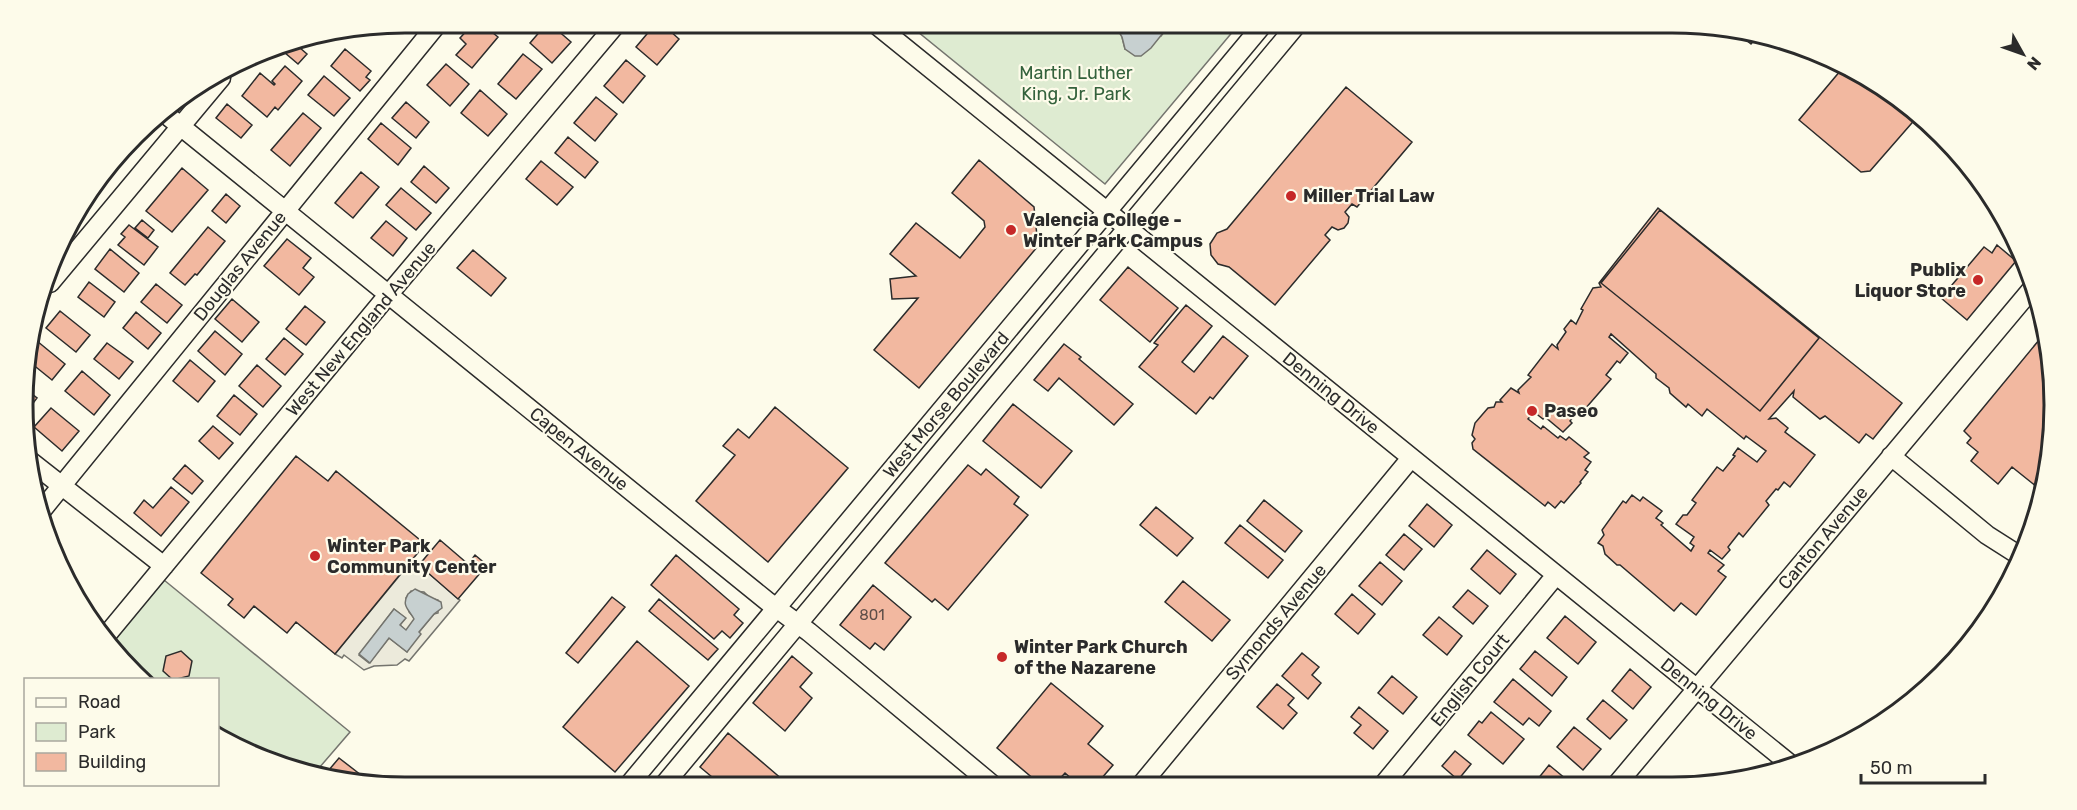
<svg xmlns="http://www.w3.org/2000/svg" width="2077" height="810" font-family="Rubik,sans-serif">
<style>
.green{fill:#deebd1;stroke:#74746e;stroke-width:1.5}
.parking{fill:#eceadb;stroke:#74746e;stroke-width:1.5;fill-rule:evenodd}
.water{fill:#c7d0d0;stroke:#74746e;stroke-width:1.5}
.building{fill:#f2b8a0;stroke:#2b2b2b;stroke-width:1.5}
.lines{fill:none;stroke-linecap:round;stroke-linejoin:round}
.minor-casing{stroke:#2b2b2b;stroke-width:21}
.minor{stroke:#fdfbea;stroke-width:18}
.poi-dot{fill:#c62828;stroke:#fdfbea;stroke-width:2}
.labels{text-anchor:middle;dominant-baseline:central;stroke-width:4.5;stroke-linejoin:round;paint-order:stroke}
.number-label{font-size:15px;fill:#5d4e48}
.park-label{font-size:18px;fill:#34623c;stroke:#fdfbea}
.poi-label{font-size:18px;font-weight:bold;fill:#2b2b2b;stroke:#fdfbea;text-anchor:start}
.street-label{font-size:18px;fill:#2b2b2b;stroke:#fdfbea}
.rim{fill:none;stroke:#2b2b2b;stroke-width:3}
</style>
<rect width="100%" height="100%" fill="#fdfbea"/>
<!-- green -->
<path class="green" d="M907 23H956L966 30 975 33 1012 30 1029 23H1114L1122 37 1125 49 1161 36 1171 23H1240L1105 184Z
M164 580 350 732 313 775 306 774 218 731V680L145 679 111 643Z"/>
<!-- parking -->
<path class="parking" d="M419 565 460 600 409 661 405 659 397 665 374 666 364 670 344 655 342 658 335 654 405 569ZM411 591 424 592 430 598 438 600V613L434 614 419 632 407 652 389 638 369 663 359 655 394 609 405 618 400 625 406 631 413 623 415 619 409 612 406 598Z"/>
<!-- water -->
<path class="water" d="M956 23H1029C1005 33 977 39 956 23Z
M1114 23H1171L1151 48 1141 56H1135L1125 49 1122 37Z
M415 589 441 602 442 608 434 614 419 632 421 634 407 652 389 638 370 663 359 654 394 609 406 618 400 625 406 630 414 619C409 609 401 606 408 594Z"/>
<!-- building -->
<path class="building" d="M548 22 571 42 552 63 530 43Z
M657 22H660L679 39 657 65 636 47Z
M482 24 498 37 472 68 456 55 466 44 460 38 471 26 477 31Z
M1735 31 1759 34 1751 44Z
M292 41 307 54 298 64 277 46Z
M345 49 371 71 366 77 370 80 360 91 331 66Z
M523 54 542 69 516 99 498 84Z
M626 60 645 76 623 103 604 86Z
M446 64 469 84 450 106 427 85Z
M285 66 302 81 278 110 275 107 267 117 242 96 260 73 274 85 275 84 272 81Z
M1841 70 1905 102 1918 116 1870 171 1861 172 1799 120Z
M324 76 350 98 334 116 308 95Z
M1346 87 1412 142 1357 207 1352 204 1345 212 1349 217 1348 223 1344 228 1338 230 1332 227 1325 235 1330 240 1275 305 1229 267 1218 264 1211 255 1210 244 1217 233 1227 229Z
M480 90 507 114 488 136 461 113Z
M596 97 617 114 595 141 574 123Z
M406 102 429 122 416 138 392 118Z
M227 104 252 125 241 138 216 118Z
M303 113 321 128 290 166 271 150Z
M381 123 411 148 398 165 368 139Z
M568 137 598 162 585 178 555 153Z
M979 160 1034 207 1038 246 919 388 874 350 918 298 892 299 890 279 916 276 890 254 916 223 960 258 985 227 984 221 952 193Z
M541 161 573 187 557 205 526 179Z
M424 166 449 188 436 203 411 182Z
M182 168 208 190 172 232 146 211Z
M361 172 379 187 353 218 335 203Z
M401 188 431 213 416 230 386 205Z
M226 194 240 206 226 223 212 211Z
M1658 208 1902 403 1873 439 1866 434 1859 443 1825 416 1820 419 1793 397 1794 391 1769 419 1776 418 1788 428 1785 432 1815 455 1790 487 1784 482 1778 490 1776 489 1766 501 1769 505 1743 537 1739 533 1728 547 1730 550 1722 559 1710 550 1708 553 1724 565 1718 571 1726 577 1696 615 1681 603 1674 611 1620 565H1617L1605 554 1603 546 1598 543 1604 535 1602 530 1623 501 1626 503 1632 495 1640 501 1643 497 1662 511 1656 518 1663 523 1661 525 1691 551 1694 546 1690 543 1694 537 1676 524 1683 515H1687L1696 503 1692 500 1717 467 1723 471 1735 456 1733 455 1738 448 1757 462 1766 451 1746 436 1744 439 1707 409 1702 416 1688 404 1686 407 1670 393 1669 388 1656 378V374L1611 334 1609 337 1628 353 1620 363 1617 361 1606 375 1611 379 1585 409 1581 406 1570 421 1572 423 1563 432 1545 417 1543 419 1534 412 1528 419 1541 429 1543 426 1558 438 1560 436 1566 440 1569 437 1589 453 1584 457 1591 462 1585 470 1588 472 1580 482 1581 483 1564 503 1561 501 1555 508 1548 502 1545 506 1473 449 1472 443 1475 439 1472 435 1475 423 1488 408 1494 407 1496 402H1502L1500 400 1511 388 1519 393 1518 390 1531 377 1528 375 1552 344 1558 349 1557 345 1566 332 1564 329 1571 320 1576 324 1583 310 1581 309 1593 288 1601 287 1599 283Z
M1660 210 1819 338 1760 411 1601 283Z
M142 220 154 230 148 238 135 228Z
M386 221 407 238 393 256 371 238Z
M129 225 158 247 144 265 118 245 125 237 121 234Z
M208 227 225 241 197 275 195 274 185 285 170 273Z
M287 239 311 258 303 268 314 277 299 295 264 266Z
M1997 245 2016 261 1967 320 1941 298 1984 247 1992 253Z
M110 249 139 273 124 292 95 269Z
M473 250 506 278 491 296 457 268Z
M1128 267 1178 308 1150 342 1100 300Z
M89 282 115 302 104 317 78 297Z
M156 284 182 305 167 323 141 302Z
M232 299 259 322 242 342 215 319Z
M1186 305 1212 326 1182 362 1194 372 1223 336 1248 356 1213 399 1210 397 1196 414 1139 367 1158 345 1154 343Z
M305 306 325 322 306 345 286 329Z
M60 311 90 335 76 352 46 328Z
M136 312 161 333 148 349 123 328Z
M215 331 242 354 225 375 198 351Z
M2044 334 2051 355 2042 491 2012 467 1998 484 1971 461 1978 452 1967 443 1971 438 1964 431Z
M284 338 303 354 285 375 266 359Z
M37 341 65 364 52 380 26 359V355Z
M107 343 133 362 119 379 94 359Z
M1064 344 1081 357 1079 359 1133 404 1114 425 1059 378 1048 391 1034 380Z
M190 360 215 381 198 402 173 381Z
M257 365 281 386 263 407 239 386Z
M82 371 110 395 94 415 65 391Z
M27 390 37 398 28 410Z
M234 395 257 414 240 435 217 416Z
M1013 404 1072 451 1041 488 983 441Z
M775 407 848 468 768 562 696 501 735 455 723 446 738 429 749 438Z
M51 408 79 431 62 451 34 427Z
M213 426 233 443 219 459 199 441Z
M296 456 328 481 336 471 425 544 335 654 296 622 287 633 254 606 244 618 228 605 233 599 201 573Z
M185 465 203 481 192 494 173 479Z
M968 465 981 475 986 469 1019 497 1014 504 1028 515 948 610 935 599 932 602 885 563Z
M171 487 189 502 161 536 134 513 144 500 153 508Z
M1264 500 1302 531 1285 552 1247 521Z
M1427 504 1452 525 1434 547 1409 526Z
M1156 507 1193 538 1177 556 1140 525Z
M1240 525 1283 560 1268 578 1225 543Z
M1404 534 1422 549 1404 570 1386 555Z
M440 540 468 564 475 555 487 565 458 599 419 565Z
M1487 550 1516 574 1500 594 1471 569Z
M676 555 739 609 734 615 743 623 730 638 722 631 714 639 651 585Z
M1380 562 1402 581 1382 605 1359 586Z
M1183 581 1230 620 1212 641 1165 602Z
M873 585 911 617 884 650 875 643 870 649 840 625Z
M1468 590 1488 606 1473 624 1453 607Z
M1352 594 1375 614 1358 634 1335 614Z
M612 597 625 607 578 663 566 653Z
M659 599 718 649 708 660 649 611Z
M1565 616 1596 642 1578 664 1547 638Z
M1439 617 1462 636 1447 655 1423 635Z
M637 641 689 686 615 772 563 727Z
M181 651 192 661 189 676 173 680 163 671 166 656Z
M1535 651 1567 677 1552 696 1520 669Z
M1302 653 1319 667 1312 675 1321 683 1308 699 1282 676Z
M792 656 812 673 800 687 812 698 785 731 753 703Z
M1630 669 1651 687 1633 709 1612 691Z
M1392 676 1417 697 1403 714 1378 693Z
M1513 679 1551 711 1539 726 1529 718 1523 725 1494 702Z
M1051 683 1103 726 1088 744 1113 765 1095 786H1080L1065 773 1053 786H1042L997 748Z
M1277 684 1294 698 1288 705 1297 713 1283 729 1257 707Z
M1603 700 1627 720 1610 739 1587 719Z
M1359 707 1388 731 1373 749 1354 733 1361 725 1351 717Z
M1491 712 1524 739 1503 764 1468 735 1479 721 1482 723Z
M1574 727 1601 749 1583 770 1557 747Z
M728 733 790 786V787H724L700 767Z
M1455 751 1471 764 1458 780 1442 766Z
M339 758 361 775 356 781 323 777Z
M1549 765 1572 784 1571 785H1533Z"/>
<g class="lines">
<!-- minor casing -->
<g class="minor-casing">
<path id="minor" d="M873 22 1790 764
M163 112 767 601 809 632 994 786
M50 283 221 78
M1891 456 1987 535 2020 556
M29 460 164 566
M42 510 439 22
M105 637 388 295 618 22
M1617 784 2030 291
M1383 785 1556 575
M1140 786 1411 458
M627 787 1265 22
M662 787 1299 22"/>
</g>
<!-- minor -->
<use href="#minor" class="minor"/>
</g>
<!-- markers -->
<g class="poi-dot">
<circle cx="1291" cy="196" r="6"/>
<circle cx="1011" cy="230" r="6"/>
<circle cx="1978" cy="280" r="6"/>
<circle cx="1532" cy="411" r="6"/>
<circle cx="315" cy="556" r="6"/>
<circle cx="1002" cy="657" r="6"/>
</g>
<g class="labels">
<!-- number labels -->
<g class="number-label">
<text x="872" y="615">801</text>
</g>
<!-- park labels -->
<g class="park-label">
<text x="1076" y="73">Martin Luther<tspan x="1076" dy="21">King, Jr. Park</tspan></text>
</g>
<!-- poi labels -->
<g class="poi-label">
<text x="1303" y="196">Miller Trial Law</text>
<text x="1023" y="220">Valencia College -<tspan x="1023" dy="21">Winter Park Campus</tspan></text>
<text x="1966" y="270" text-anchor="end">Publix<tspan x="1966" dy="21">Liquor Store</tspan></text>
<text x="1544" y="411">Paseo</text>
<text x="327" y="546">Winter Park<tspan x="327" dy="21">Community Center</tspan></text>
<text x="1014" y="647">Winter Park Church<tspan x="1014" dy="21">of the Nazarene</tspan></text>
</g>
<!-- street labels -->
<g class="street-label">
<text transform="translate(240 266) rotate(-51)">Douglas Avenue</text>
<text transform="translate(361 329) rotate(-50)">West New England Avenue</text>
<text transform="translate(1331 393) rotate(39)">Denning Drive</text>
<text transform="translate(946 405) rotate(-50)">West Morse Boulevard</text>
<text transform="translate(579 449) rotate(39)">Capen Avenue</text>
<text transform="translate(1823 538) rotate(-50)">Canton Avenue</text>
<text transform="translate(1276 622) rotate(-50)">Symonds Avenue</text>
<text transform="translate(1470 680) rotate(-51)">English Court</text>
<text transform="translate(1709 699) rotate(39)">Denning Drive</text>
</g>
</g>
<!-- crop -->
<path d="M0 0H2077V810H0ZM405 33H1672A372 372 0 0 1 2044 405V405A372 372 0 0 1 1672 777H405A372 372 0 0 1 33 405V405A372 372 0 0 1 405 33Z" fill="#fdfbea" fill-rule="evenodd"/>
<path class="rim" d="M405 33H1672A372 372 0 0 1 2044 405V405A372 372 0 0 1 1672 777H405A372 372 0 0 1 33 405V405A372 372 0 0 1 405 33Z"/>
<!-- legend -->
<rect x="24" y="678" width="195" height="108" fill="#fdfbea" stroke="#a9a89e" stroke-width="1.5"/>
<rect x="36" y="698" width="30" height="9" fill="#fdfbea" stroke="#a9a89e" stroke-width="1.5"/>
<text x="78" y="708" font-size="18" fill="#2b2b2b">Road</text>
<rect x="36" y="723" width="30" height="18" fill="#deebd1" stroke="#a9a89e" stroke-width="1.5"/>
<text x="78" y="738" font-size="18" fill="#2b2b2b">Park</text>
<rect x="36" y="753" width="30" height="18" fill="#f2b8a0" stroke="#a9a89e" stroke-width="1.5"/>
<text x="78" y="768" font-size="18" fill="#2b2b2b">Building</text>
<!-- north arrow -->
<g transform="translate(2023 54) rotate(130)" stroke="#fdfbea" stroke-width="4.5" paint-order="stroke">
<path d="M0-4.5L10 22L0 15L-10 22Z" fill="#2b2b2b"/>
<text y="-9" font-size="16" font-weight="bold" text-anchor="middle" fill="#2b2b2b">N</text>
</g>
<!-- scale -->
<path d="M1861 774v9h124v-9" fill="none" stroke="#2b2b2b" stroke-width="3"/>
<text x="1870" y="774" font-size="18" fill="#2b2b2b" stroke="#fdfbea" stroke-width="4.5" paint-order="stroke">50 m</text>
</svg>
